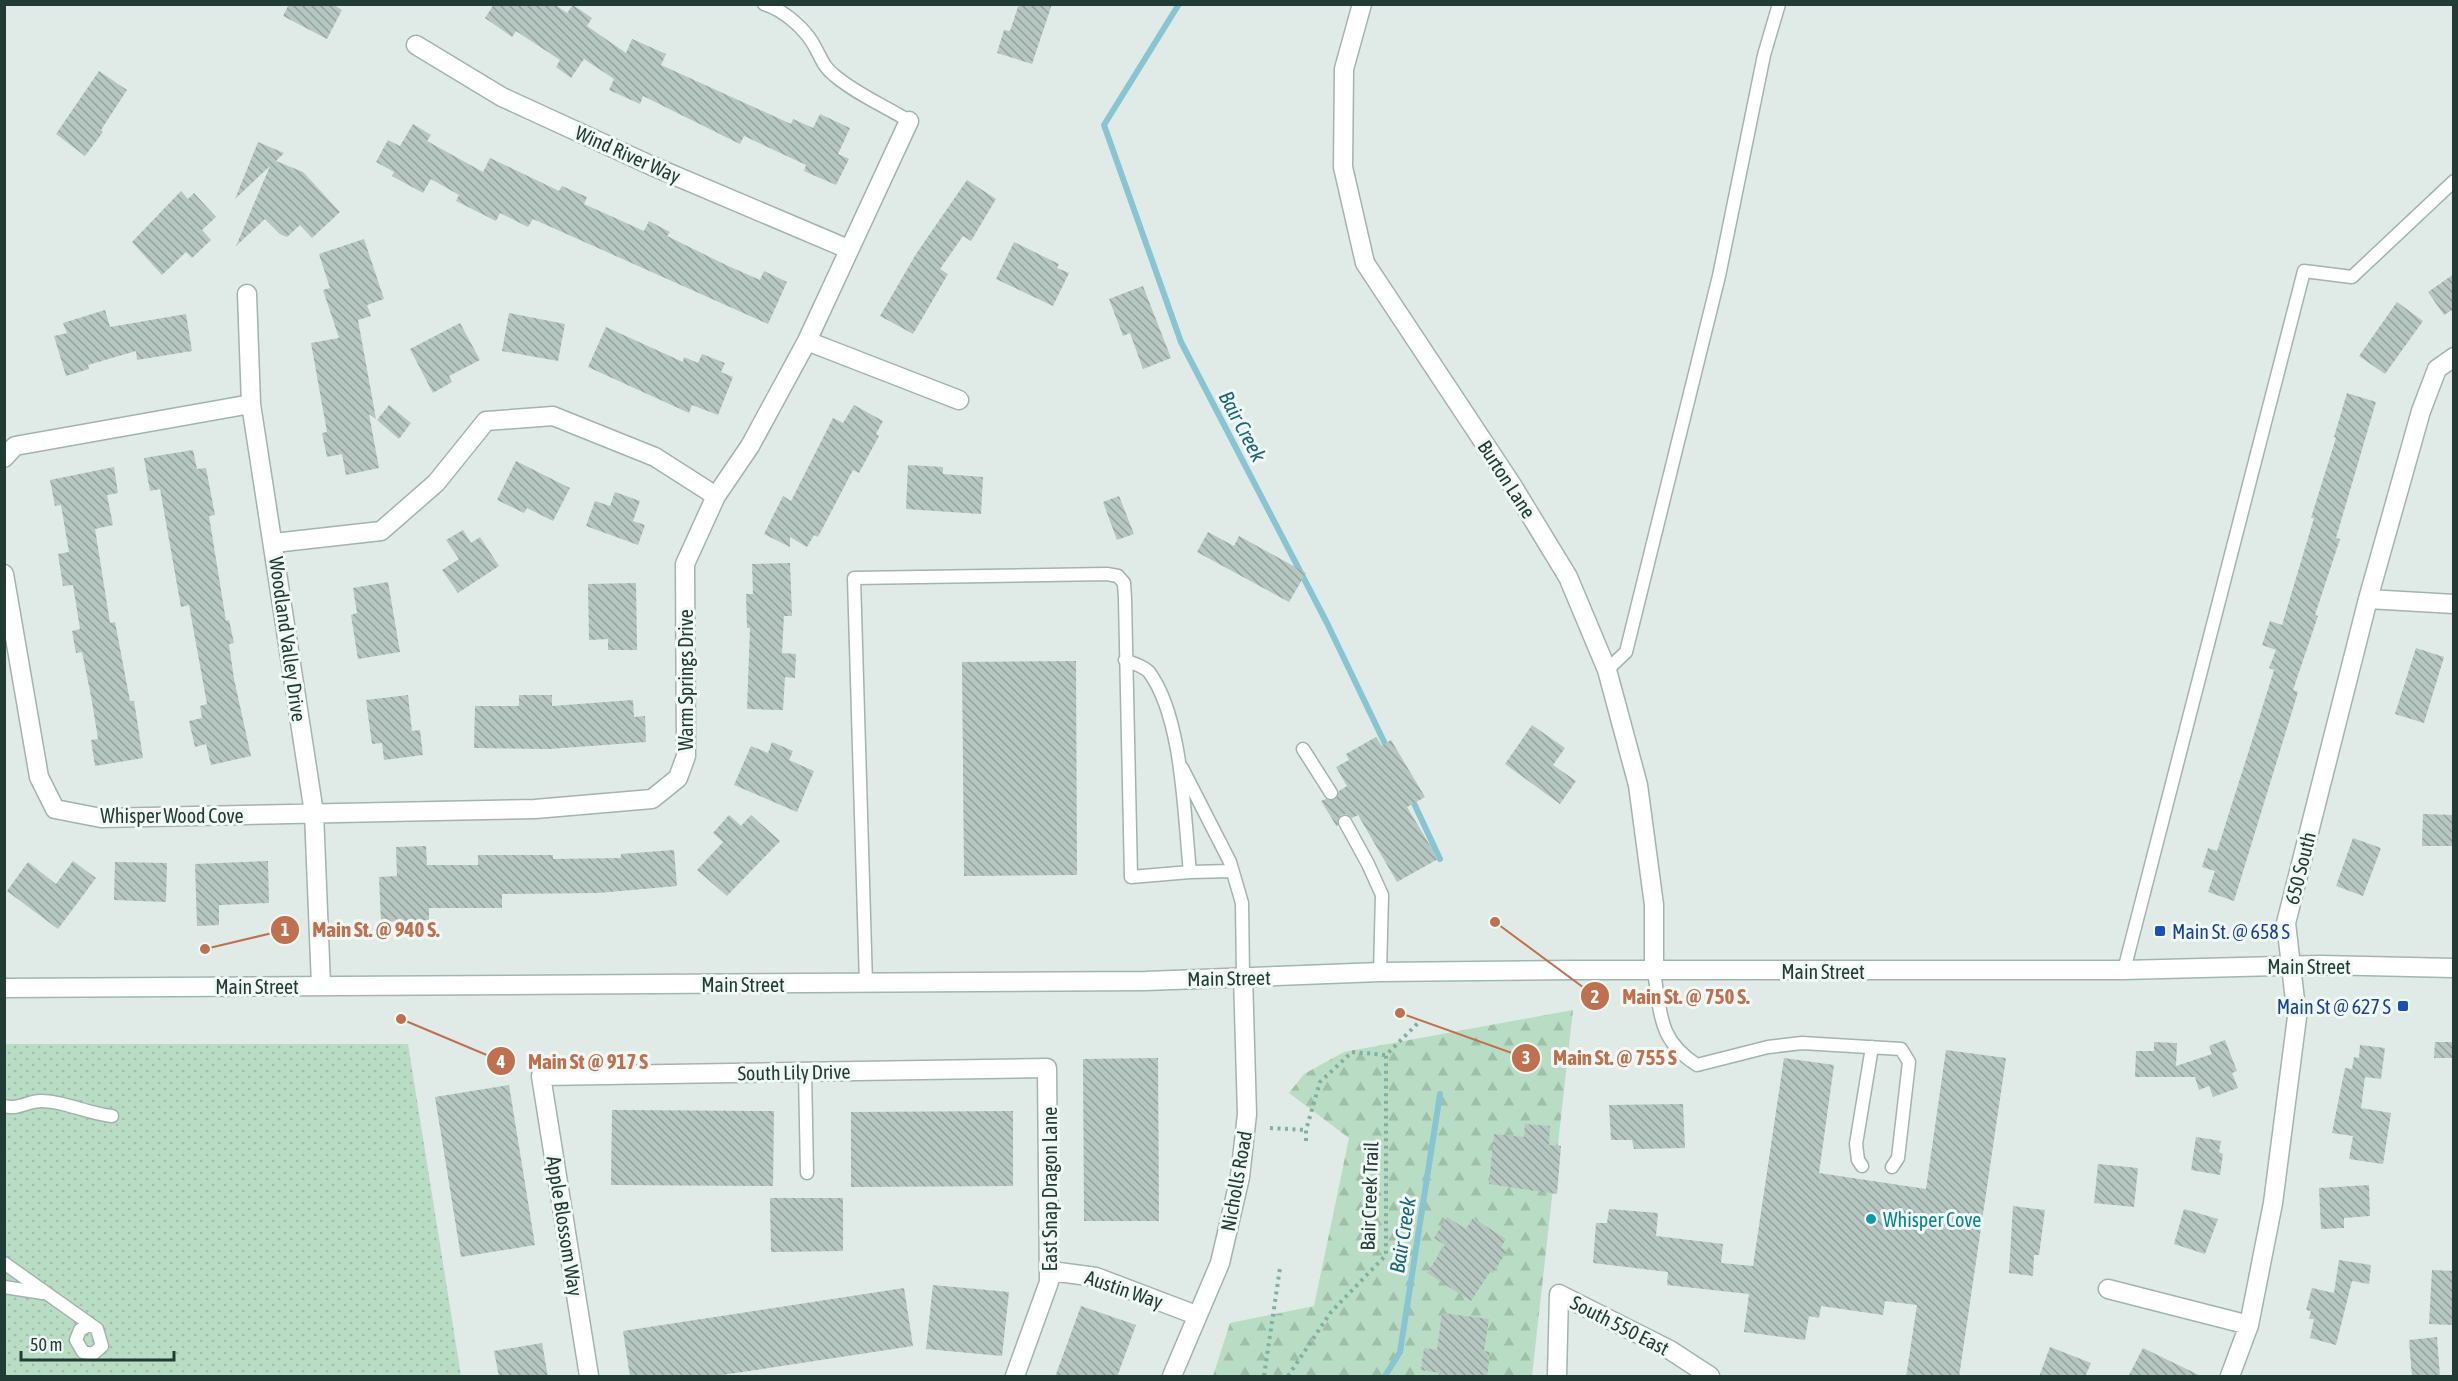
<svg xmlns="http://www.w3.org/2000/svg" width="2458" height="1381" font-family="'Asap Condensed',sans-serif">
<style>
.grass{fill:url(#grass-dots)}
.forest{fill:url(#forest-firs)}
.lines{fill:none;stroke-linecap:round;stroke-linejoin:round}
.stream{stroke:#88c4d1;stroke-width:6}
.building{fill:url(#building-back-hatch)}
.service-casing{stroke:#a3b3ae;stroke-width:15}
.minor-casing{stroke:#a3b3ae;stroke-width:21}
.tertiary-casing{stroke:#a3b3ae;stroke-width:21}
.secondary-casing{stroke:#9fb7af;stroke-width:21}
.path{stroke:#81afa2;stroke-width:4;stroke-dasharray:3 4.5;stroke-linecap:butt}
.service{stroke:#fff;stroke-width:12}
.minor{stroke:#fff;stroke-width:18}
.tertiary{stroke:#fff;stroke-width:18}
.secondary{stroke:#fff;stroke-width:18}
.transit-dot{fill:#1a4fb4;stroke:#f1f8f5;stroke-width:2}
.culture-dot{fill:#0f9aa8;stroke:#f1f8f5;stroke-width:2}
.labels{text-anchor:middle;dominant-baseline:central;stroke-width:6;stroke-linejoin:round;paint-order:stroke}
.street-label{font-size:20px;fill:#213c35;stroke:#f1f8f5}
.transit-label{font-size:20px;fill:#164399;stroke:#f1f8f5;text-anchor:start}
.culture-label{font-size:20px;fill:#0d838f;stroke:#f1f8f5;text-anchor:start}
.water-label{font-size:21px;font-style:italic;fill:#1b6677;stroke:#f1f8f5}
.leader{fill:none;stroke:#be704f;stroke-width:2}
.callout-dot{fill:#be704f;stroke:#f1f8f5;stroke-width:2}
.mark-label{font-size:18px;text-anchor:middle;font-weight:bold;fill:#fff}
.callout-label{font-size:21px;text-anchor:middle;font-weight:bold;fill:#be704f;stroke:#f1f8f5;stroke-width:6;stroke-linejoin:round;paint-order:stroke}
</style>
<defs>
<pattern id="grass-dots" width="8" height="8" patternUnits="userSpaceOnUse" patternTransform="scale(1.5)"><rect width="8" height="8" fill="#b9ddc4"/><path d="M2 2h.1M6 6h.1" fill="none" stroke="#9fbfa9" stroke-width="1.8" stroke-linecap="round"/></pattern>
<pattern id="forest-firs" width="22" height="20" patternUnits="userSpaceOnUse" patternTransform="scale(1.5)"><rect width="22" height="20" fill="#b9ddc4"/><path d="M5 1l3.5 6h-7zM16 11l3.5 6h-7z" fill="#9fbfa9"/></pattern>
<pattern id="building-back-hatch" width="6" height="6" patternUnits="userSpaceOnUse" patternTransform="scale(1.5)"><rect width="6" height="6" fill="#b6c6c0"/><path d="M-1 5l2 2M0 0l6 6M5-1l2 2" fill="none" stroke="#94a29d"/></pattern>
</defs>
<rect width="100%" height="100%" fill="#e0ebe7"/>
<!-- grass -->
<path class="grass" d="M5 1044H408L461 1376H5Z"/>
<!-- forest -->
<path class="forest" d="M1573 1010 1532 1376H1213L1230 1323 1314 1306 1349 1138 1289 1093 1304 1074 1344 1052Z"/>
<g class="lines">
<!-- stream -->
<path class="stream" d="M1179 4 1104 125 1181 342 1327 623 1388 750
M1411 797 1440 859
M1385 1376 1400 1352 1440 1094"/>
</g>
<!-- building -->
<path class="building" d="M289 4H332L342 10 327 39 283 16Z
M494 4H554L567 13 573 5 592 18 587 26 626 53 632 39 666 54 661 65 791 124 793 119 813 128 820 114 850 128 838 154 849 159 836 185 804 171 806 165 744 136 740 144 643 96 640 104 609 90 614 79 584 59 571 78 556 67 560 60 516 31 512 37 485 18Z
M1019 4H1052L1032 64 997 53 1004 30 1010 31Z
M99 71 127 90 101 130 103 132 85 156 56 134Z
M413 124 431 135 427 141 483 172 490 158 559 191 562 186 587 197 584 204 644 231 649 221 670 232 667 236 726 265 760 280 764 271 787 282 768 324 533 219 528 227 500 213 496 221 456 201 459 195 431 179 423 193 392 176 394 172 376 162 388 140 400 146Z
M258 142 284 153 276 161 303 172 340 212 312 238 300 225 287 237 280 234 265 219 236 246 270 166 235 199Z
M967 180 996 199 971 241 963 236 940 269 948 274 913 334 880 316 916 254Z
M181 191 188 199 194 193 216 217 202 230 211 240 192 258 186 252 162 275 132 242Z
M364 239 384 299 367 305 371 316 358 320 376 419 369 414 379 468 346 475 342 454 327 457 322 433 327 432 311 343 339 338 323 290 330 288 319 254Z
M1014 242 1059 264 1057 268 1069 273 1053 306 996 279Z
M2454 274V309L2444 315 2428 292Z
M1143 286 1171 358 1143 369 1130 333 1123 336 1109 299Z
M2397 302 2423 321 2385 374 2359 356Z
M105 310 110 327 186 314 192 351 137 360 136 351 88 365 89 369 66 376 54 336 67 333 63 323Z
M509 313 565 324 558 361 502 351Z
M460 323 480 360 449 376 452 382 433 393 410 349Z
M606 327 683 362 684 357 698 363 702 354 725 363 721 372 733 377 718 415 692 405 689 413 588 367Z
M2347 393 2376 402 2336 538 2340 539 2315 615 2318 616 2293 690 2298 692 2234 901 2208 892 2215 871 2202 867 2208 848 2217 851 2251 744 2274 670 2269 668 2276 650 2262 645 2270 621 2282 625 2314 518H2311L2336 438 2334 437Z
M389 405 411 423 399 439 377 420Z
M854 405 883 421 876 434 879 436 859 473 853 470 818 537 814 535 807 547 790 537V547L764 534 783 496 791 501 833 418 843 423Z
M193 450 197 469 206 468 215 515 209 516 226 621 229 620 234 643 229 644 234 679 251 756 211 765 206 744 195 747 189 721 202 718 200 706 207 704 189 605 181 607 160 489 150 491 144 458Z
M516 461 570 488 553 521 527 508 524 513 497 500Z
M908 465 943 467V474L983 477 981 514 906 509Z
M114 467 118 493 107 495 113 525 95 529 110 623 115 622 130 701H134L143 758 95 766 91 740 98 739 91 696 82 652 76 653 72 631 80 629 73 585 63 586 58 554 69 552 61 505 55 506 50 480Z
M615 492 640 501 633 521 645 525 638 545 586 526 595 501 610 506Z
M1119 496 1134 534 1117 540 1103 502Z
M463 530 471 543 480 537 499 566 458 593 442 570 459 559 446 540Z
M1208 532 1234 546 1239 536 1306 573 1289 602 1197 552Z
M790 563 792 616H784L782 653 796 654 795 678 785 677 783 710 747 709 750 628H747L746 594H753L752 564Z
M388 582 400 652 358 659 351 615 357 613 353 588Z
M636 583 637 650H608V639L589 640 588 584Z
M2416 648 2444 657 2424 723 2395 714Z
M1076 661 1077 875 964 876 962 662Z
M408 695 412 731 420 730 423 755 384 760 382 743 372 744 366 700Z
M519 695H552V706L633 700 634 717 645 716 646 742 549 749 474 748 475 706H519Z
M1532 725 1565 748 1553 765 1576 781 1560 804 1505 764Z
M1376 737 1382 746 1391 740 1425 797 1407 807 1438 859 1397 882 1358 815 1352 818 1346 814 1341 815 1337 827 1321 801 1326 799 1335 800 1339 791 1347 786 1336 767 1349 760 1346 754Z
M772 742 793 751 789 760 814 771 797 812 734 785 751 746 768 753Z
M2423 814 2454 815V846H2422Z
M729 815 741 826 751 815 780 841 727 896 697 870 723 842 713 833Z
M2353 838 2381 848 2363 896 2336 886Z
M426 846 427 865H478V855H553V859L621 858V854L674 850 677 886 598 893 502 894V908H429V920L381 922 379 877 397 876 396 847Z
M73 861 96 878 58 929 7 891 28 862 56 884Z
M268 861 269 903 219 905V925L197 926 195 864Z
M115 862 167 863 166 902 114 900Z
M2225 1040 2237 1071 2232 1073 2238 1088 2213 1097 2209 1086 2199 1090 2195 1077H2135L2136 1051H2154V1042L2177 1043 2176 1066 2212 1054 2209 1046Z
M2435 1042H2454V1058H2434Z
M2360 1045 2385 1048 2381 1079 2365 1077 2361 1108 2391 1113 2383 1164 2349 1159 2353 1136 2332 1133 2345 1068 2352 1069 2354 1057 2359 1058Z
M1946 1050 2006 1058 1959 1377H1906L1917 1305 1885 1301 1883 1315 1821 1306 1819 1318 1809 1316 1805 1340 1744 1332 1749 1294 1667 1285 1668 1272 1593 1263 1596 1223H1607L1609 1209 1658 1213 1656 1236 1723 1244 1721 1263 1753 1266 1784 1058 1834 1065 1819 1173 1926 1189Z
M1158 1058 1159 1221H1084L1083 1059Z
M509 1085 535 1245 461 1257 435 1097Z
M1683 1104 1685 1148 1634 1149 1632 1140H1611L1609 1105Z
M612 1110 774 1111 773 1186 611 1185Z
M1013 1111V1186L851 1187V1112Z
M1525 1124 1550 1126 1549 1145 1561 1146 1557 1194 1489 1184 1494 1134 1524 1137Z
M2196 1137 2221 1141 2219 1152 2223 1154 2220 1175 2191 1170Z
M2098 1164 2138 1168 2134 1207 2094 1203Z
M2369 1185 2370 1216 2344 1218V1228L2321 1229 2319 1188Z
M770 1198H843V1251L771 1252Z
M2013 1206 2045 1210 2039 1255H2034L2033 1276 2009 1273Z
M2184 1209 2218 1219 2205 1254 2174 1244Z
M1447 1217 1466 1229 1473 1218 1506 1239 1501 1247 1507 1251 1493 1273 1490 1272 1471 1301 1427 1273 1445 1245 1434 1238Z
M2339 1260 2371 1265 2369 1284 2352 1281 2336 1345 2310 1338 2314 1319H2309L2311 1311 2306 1310 2312 1288 2334 1293Z
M2432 1270 2454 1271V1325L2429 1324Z
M933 1285 1009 1292 1002 1356 926 1349Z
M904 1288 913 1346 709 1377H630L623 1331Z
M1081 1306 1136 1325 1117 1377H1055Z
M1442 1313 1489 1319 1484 1351 1490 1352 1487 1377H1440L1441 1373 1421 1370 1424 1348 1437 1350Z
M2437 1337 2440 1377H2412L2409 1340Z
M542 1343 548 1377H499L494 1351Z
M2050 1347 2091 1363 2085 1377H2039Z
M2143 1348 2203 1377H2128Z"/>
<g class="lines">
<!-- service casing -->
<g class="service-casing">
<path id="service" d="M764 4C784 10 807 30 816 49 822 60 824 67 834 75 856 94 885 106 909 121
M1607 670 1626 652 1719 276 1764 55 1779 4
M1303 749 1331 793
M1182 768 1230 862 1242 903 1243 976
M1345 822 1368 864 1382 895 1380 972
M1190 872 1232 871
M2124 970 2304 271 2352 277 2454 181
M1654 972C1661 1014 1658 1040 1697 1065L1768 1047 1802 1043 1901 1049 1909 1062 1898 1158 1892 1167
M866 984 854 578 1107 574 1118 576 1124 583 1125 599 1131 877 1190 872C1184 816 1183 718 1149 672 1144 666 1132 663 1125 660
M805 1072 807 1173
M4 1106C19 1110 27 1101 41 1101 65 1101 88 1114 112 1116
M1862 1166 1858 1160 1856 1144 1872 1047
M4 1263 97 1329 102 1346 93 1354 83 1352 76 1340 80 1330 90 1324
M4 1287 43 1293"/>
</g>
<!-- minor casing -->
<g class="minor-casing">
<path id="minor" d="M416 45 502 97 650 165 848 249
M247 294 251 404 314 813 321 985
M807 341 959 400
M4 458 15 446 251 404
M274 543 381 531 436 483 486 421 553 416 655 457 716 496
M4 574 39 777 55 809 101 818 535 809 652 799 678 778 686 756 685 564 716 496 750 446 807 341 909 121
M2368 599 2454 604
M1051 1271 1096 1277 1196 1315
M2108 1289 2249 1325
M589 1376 541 1076 1047 1068 1049 1282 1015 1376
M1557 1376 1559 1294 1670 1350 1710 1376
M2230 1376 2249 1325 2273 1203 2297 1017 2286 923 2368 599 2421 411 2437 369 2454 357"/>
</g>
<!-- tertiary casing -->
<g class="tertiary-casing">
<path id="tertiary" d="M1362 4 1344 69 1343 167 1365 263 1512 485 1568 577 1607 670 1638 785 1654 905V972
M1172 1376 1220 1263 1240 1177 1247 1114 1243 976"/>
</g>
<!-- secondary casing -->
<g class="secondary-casing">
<path id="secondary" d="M4 988 1146 981 1380 972 1573 970H2124L2320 965 2454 968"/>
</g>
<!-- path -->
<path class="path" d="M1270 1128 1306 1130
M1306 1141V1130L1320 1082 1352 1052 1386 1055
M1264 1376 1280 1268
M1288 1376 1331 1312 1386 1255V1055L1418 1023V1019"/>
<!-- service -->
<use href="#service" class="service"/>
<!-- minor -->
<use href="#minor" class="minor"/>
<!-- tertiary -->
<use href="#tertiary" class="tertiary"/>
<!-- secondary -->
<use href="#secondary" class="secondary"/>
</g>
<!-- markers -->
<g class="transit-dot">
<rect x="2154" y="925" width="12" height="12" rx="3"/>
<rect x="2397" y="1000" width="12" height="12" rx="3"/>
</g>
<circle class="culture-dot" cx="1871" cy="1219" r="6"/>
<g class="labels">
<!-- street labels -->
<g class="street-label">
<text transform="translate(628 154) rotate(24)">Wind River Way</text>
<text transform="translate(1507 479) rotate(57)">Burton Lane</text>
<text transform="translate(288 639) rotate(82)">Woodland Valley Drive</text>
<text transform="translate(685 680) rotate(-90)">Warm Springs Drive</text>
<text x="172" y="815">Whisper Wood Cove</text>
<text transform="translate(2300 868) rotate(-76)">650 South</text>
<text x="2309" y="966">Main Street</text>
<text x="1823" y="971">Main Street</text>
<text transform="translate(1229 978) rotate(-1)">Main Street</text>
<text x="743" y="984">Main Street</text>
<text x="257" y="986">Main Street</text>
<text transform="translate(794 1072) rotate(-1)">South Lily Drive</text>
<text transform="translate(1236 1181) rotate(-80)">Nicholls Road</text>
<text transform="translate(1049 1189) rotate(-90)">East Snap Dragon Lane</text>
<text transform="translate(1369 1196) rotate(-88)">Bair Creek Trail</text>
<text transform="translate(565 1226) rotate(81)">Apple Blossom Way</text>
<text transform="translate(1124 1289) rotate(19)">Austin Way</text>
<text transform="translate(1620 1325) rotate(27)">South 550 East</text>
</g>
<!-- transit labels -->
<g class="transit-label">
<text x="2172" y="931">Main St. @ 658 S</text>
<text x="2391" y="1006" text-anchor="end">Main St @ 627 S</text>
</g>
<!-- culture labels -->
<g class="culture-label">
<text x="1883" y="1219">Whisper Cove</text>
</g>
<!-- water labels -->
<g class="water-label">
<text transform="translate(1243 426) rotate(62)">Bair Creek</text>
<text transform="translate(1402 1235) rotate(-81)">Bair Creek</text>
</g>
</g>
<!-- callouts -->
<path class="leader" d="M205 949L285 930M1495 922L1595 996M1400 1013L1526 1058M401 1019L501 1061"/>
<g class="callout-dot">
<circle cx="205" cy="949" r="6"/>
<circle cx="1495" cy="922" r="6"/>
<circle cx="1400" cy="1013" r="6"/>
<circle cx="401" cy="1019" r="6"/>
<circle cx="285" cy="930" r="15"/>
<circle cx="1595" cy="996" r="15"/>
<circle cx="1526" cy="1058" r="15"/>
<circle cx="501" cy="1061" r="15"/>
</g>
<g class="mark-label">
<text x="285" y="936">1</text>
<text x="1595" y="1003">2</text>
<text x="1526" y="1064">3</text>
<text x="501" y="1068">4</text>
</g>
<g class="callout-label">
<text x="376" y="937">Main St. @ 940 S.</text>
<text x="1686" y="1004">Main St. @ 750 S.</text>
<text x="1615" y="1065">Main St. @ 755 S</text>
<text x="588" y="1069">Main St @ 917 S</text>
</g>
<!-- border -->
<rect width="2458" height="1381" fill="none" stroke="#213c35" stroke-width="12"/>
<!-- scale -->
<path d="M21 1351v9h153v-9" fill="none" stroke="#213c35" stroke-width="3"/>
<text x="30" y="1351" font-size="18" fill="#213c35" stroke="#f1f8f5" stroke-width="4.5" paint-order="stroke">50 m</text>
</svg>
